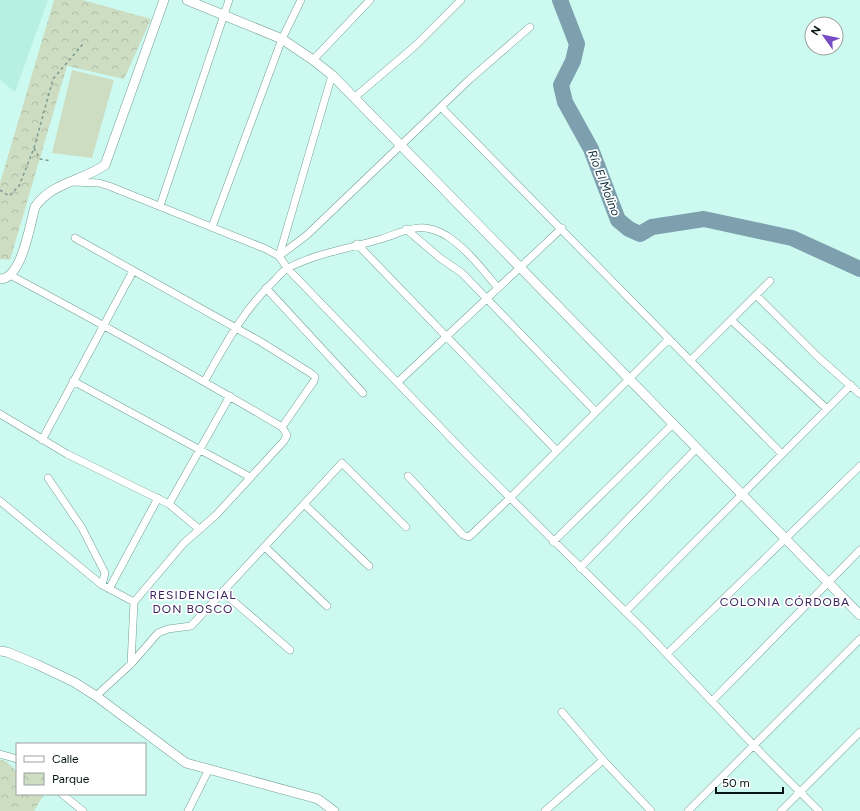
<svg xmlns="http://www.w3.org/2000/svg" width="860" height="811" font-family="Figtree,sans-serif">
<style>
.built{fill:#b8efe4}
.green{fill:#ccddc2}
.park{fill:url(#park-crowns)}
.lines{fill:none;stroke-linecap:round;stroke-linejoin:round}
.river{stroke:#7d9fae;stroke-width:16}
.minor-casing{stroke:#739e95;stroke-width:8}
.tertiary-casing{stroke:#739e95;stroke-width:10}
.path{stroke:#7a9b94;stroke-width:1.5;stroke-dasharray:3 3;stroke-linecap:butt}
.minor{stroke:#fff;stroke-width:7}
.tertiary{stroke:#fff;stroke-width:9}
.labels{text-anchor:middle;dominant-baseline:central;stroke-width:3.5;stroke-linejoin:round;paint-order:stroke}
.water-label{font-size:12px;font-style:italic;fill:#0d2d3a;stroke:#fff}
.neighbourhood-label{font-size:12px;letter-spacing:1px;fill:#3a2560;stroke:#fff}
</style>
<defs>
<pattern id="park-crowns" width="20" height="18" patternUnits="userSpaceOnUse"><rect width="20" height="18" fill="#ccddc2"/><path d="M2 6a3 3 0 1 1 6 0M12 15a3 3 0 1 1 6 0" fill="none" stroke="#aebda6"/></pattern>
</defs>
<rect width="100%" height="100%" fill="#cdfaf0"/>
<!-- built -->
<path class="built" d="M0 0H48L15 92 0 80Z"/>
<!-- green -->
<path class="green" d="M72 70 114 80 92 158 52 153Z"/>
<!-- park -->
<path class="park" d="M54 0H83L151 19 124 79 67 66 10 260 0 259V183Z
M0 760 6 761 17 772V794H40L43 796 34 811H0Z"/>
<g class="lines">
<!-- river -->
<path class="river" d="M560 0 577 44 573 61 561 85 565 102 591 149 618 220 629 229 640 234 652 227 704 219 792 238 860 269"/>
<!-- minor casing -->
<g class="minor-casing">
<path id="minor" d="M313 60 370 0
M355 97 415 46 461 0
M441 107 782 454
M72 182 99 183 109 186 266 249 279 256 287 268 470 458 644 630 763 755 819 811
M160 206 229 0
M212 227 282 39 301 0
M406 229 440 258 462 273 596 412
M75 238 261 342 312 374 315 377 314 381 282 427
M357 244 557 451
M279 256 307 235 470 79 530 27
M279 256 332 75
M10 275C102 324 192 374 282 427L287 435 284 441 216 515 184 543 134 602 131 664
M266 288 363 393
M756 295 818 357 860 394
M731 320 827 409
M690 361 770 281
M73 381 250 477
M204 382C225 345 244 309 275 280 279 276 283 270 288 268 317 253 351 248 381 239 406 231 421 220 447 236 467 249 483 270 498 288
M398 382 562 228
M0 414 67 454 169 504 199 529
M42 440 133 271
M408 476 463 535 469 537 510 498 669 339
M48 478 82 528 105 573 102 585
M0 501 102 585 134 602
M169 504 230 396
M304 504 369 566
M553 542 673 424
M265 547 327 606
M580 568 697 448
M109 589 158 498
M223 592 290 650
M625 612 851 385
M667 654 860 466
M96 696 131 664 158 633 168 629 191 626 342 463 406 527
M712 701 860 550
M562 712 603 760 651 811
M0 754 17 759
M62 794 83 811
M188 811 209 769
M545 811 603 760
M688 811 860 639
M781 811 860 732"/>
</g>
<!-- tertiary casing -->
<g class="tertiary-casing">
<path id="tertiary" d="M187 0 282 39 313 60 332 75 860 615
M0 279C22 279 30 224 35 207 51 183 82 181 105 165L164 0
M0 651 7 652 36 664 74 682 96 696 186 763 318 799 334 811"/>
</g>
<!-- path -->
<path class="path" d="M34 148 53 79 83 44
M0 190 9 196 19 186 34 148 40 159 51 161"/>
<!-- minor -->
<use href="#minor" class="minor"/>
<!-- tertiary -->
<use href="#tertiary" class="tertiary"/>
</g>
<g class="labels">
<!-- water labels -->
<g class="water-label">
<text transform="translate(604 183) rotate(69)">Río El Molino</text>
</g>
<!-- neighbourhood labels -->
<g class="neighbourhood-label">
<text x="193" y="595">RESIDENCIAL<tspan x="193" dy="14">DON BOSCO</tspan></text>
<text x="785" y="602">COLONIA CÓRDOBA</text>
</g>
</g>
<!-- legend -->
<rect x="16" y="743" width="130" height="52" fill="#ffffff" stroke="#9ba2a1"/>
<rect x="24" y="756" width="20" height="6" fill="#ffffff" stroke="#9ba2a1"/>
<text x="52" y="763" font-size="12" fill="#061613">Calle</text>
<rect x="24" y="773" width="20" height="12" fill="url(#park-crowns)" stroke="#9ba2a1"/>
<text x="52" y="783" font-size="12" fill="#061613">Parque</text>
<!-- north arrow -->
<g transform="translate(824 36) rotate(303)"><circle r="19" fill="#ffffff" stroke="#9ba2a1"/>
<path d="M0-3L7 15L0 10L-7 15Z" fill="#774bc4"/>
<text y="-6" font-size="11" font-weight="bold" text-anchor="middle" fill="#061613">N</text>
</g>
<!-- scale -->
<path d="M716 787v6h67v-6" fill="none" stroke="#061613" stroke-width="2"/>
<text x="722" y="787" font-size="12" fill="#061613" stroke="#ffffff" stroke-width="3" paint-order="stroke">50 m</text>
</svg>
